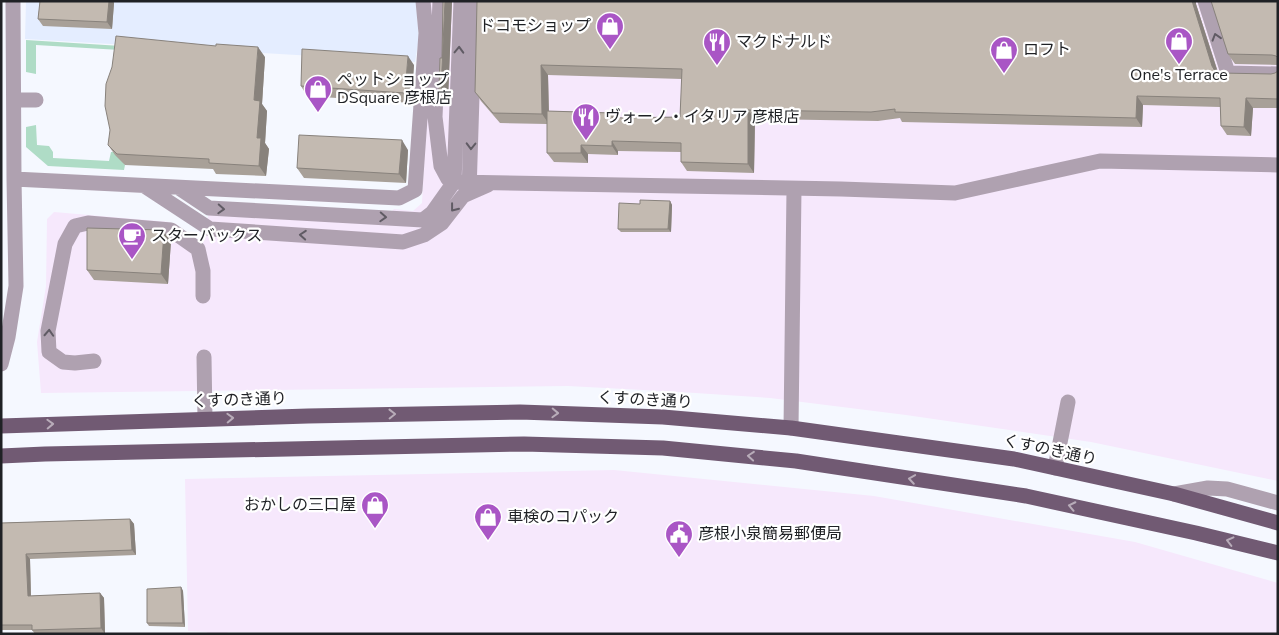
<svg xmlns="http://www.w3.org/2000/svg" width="1279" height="635" font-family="'Nunito Sans','Noto Sans JP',sans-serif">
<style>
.commercial{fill:#f6e8fc}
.built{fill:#e4edff}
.green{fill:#afdcc6}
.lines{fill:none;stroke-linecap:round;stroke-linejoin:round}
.minor{stroke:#afa1b0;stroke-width:15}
.major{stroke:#715a73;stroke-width:15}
.wall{fill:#a8a098;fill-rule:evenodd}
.shaded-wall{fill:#88827c}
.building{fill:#c3bab1;stroke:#88827c}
.oneway{stroke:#605b64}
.oneway2{stroke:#b8acb9}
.labels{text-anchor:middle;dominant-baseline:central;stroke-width:4.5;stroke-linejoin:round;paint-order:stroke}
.poi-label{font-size:16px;fill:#1f2125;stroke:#fff;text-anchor:start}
.street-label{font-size:16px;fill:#1f2125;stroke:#fff}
</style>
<rect width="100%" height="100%" fill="#f5f8ff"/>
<!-- commercial -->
<path class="commercial" d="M428 1H1278V481L1091 442 906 415 770 398 680 392 568 386 41 393 37 342 46 286 47 219 54 212 170 222 201 242 212 202 391 212 394 209 413 211 422 203 430 31Z
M614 470 874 496 1135 542 1278 583V634H459L228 632 226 634H208L207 632 188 631 185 479Z"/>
<!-- built -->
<path class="built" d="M26 1H416L419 38 415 62 25 39Z"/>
<!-- green -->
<path class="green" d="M26 40 121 46 120 50 36 45V74L26 72Z
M36 125 37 145 49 146 53 152V158L109 161 111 152H116L125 165 124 170 48 166 26 147V127Z"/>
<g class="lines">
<!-- minor -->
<path class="minor" d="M440 1 435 117 441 166 448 179 454 182
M1205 1 1228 73 1278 74
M14 100H36
M14 179 399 198 415 190 426 33 423 1
M454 182 461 1
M146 187 210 229 403 242 424 235 442 223 463 196 488 185
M179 188 209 208 423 220 432 213 454 182 841 189 955 193 1100 161 1278 165
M469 192 475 1
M204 357 205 419
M94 361 75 363 63 362 49 352 48 331 65 244 75 226 88 223 171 230 198 249 203 271V296
M1 364 8 337 16 286 14 179 13 1
M791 428 794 189
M1055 468 1068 402
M1174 494 1208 488 1227 489 1278 503"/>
<!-- major -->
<path class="major" d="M1 426 308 416 520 412 663 417 791 428 1014 459 1174 494 1278 523
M1 456 45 454 524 444 663 448 796 461 1026 496 1196 533 1278 553"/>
</g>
<!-- wall -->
<path class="wall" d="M40 1H113L114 3 112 29 43 26 38 19Z
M443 1H452L448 99H445L439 90 442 58Z
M477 1 1196 4 1218 72 1221 73 1271 74 1275 73 1278 71V108H1253L1251 136 1227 135 1221 126 1220 107 1143 105 1142 127 902 122 900 118 878 121 755 119 754 173 687 171 681 162V152L618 151V155L588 154V163L554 162 547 153V124L500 123 481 101 475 92ZM548 75 682 79 680 117 616 118 612 113 549 111Z
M1278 1V65L1235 64 1228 54Z
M265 57 262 104 267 111 265 143 269 149 266 176 216 174 213 169 125 165 115 155 108 145Z
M414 65 411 103 307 96 301 86Z
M408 150 406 183 304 178 297 168Z
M670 201 672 205 671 232H621L618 229 640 204Z
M171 241 168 284 94 280 87 270Z
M130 519 134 524 136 555 30 559 31 596 100 593 104 598 105 634H35L32 630H1V523Z
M181 587 183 591 185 627 149 626 147 623Z"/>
<!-- shaded-wall -->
<path class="shaded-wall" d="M109 1H113L114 3 112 29 107 22Z
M445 1H452L448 99 441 90Z
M1192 1H1196V4L1219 76 1212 66Z
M258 47 265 57 262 104 267 111 265 143 269 149 266 176 259 166 257 138 254 100Z
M408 56 414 65 411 103 405 93Z
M541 65 548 75 549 124 542 114Z
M1137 96 1143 105 1142 127 1136 118Z
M1246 98 1253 108 1251 136 1244 127Z
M748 110 755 119 754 173 748 164Z
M402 140 408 150 406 183 399 174Z
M612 141 618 151V155L612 146Z
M581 145 588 154V163L581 153Z
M670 201 672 205 671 232 668 229Z
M164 232 171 241 168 284 161 274Z
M130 519 134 524 136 555 132 550Z
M26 554 30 559 31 602 28 596Z
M181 587 183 591 185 627 183 623Z
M100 593 104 598 105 634 101 628Z"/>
<!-- building -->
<path class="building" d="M40 1H109L107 22 38 19Z
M443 1H445L441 90H439L440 58H442Z
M477 1H1192L1212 66 1215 71 1221 73 1271 74 1275 73 1278 71V99L1246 98 1244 127 1221 126 1220 98 1137 96 1136 118 895 112V109L871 112 748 110V164L681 162V143L612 141V146L581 145V153H547V111L612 113V118L680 117 682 69 541 65 542 114 493 113 475 92Z
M1211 1H1278V58L1276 56 1272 55 1228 54Z
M116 36 216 46V44L258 47 254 100 260 101 257 138H261L259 166 209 163V159L117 154 108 145 110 130 105 106 106 84 112 67Z
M302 49 408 56 405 93 301 86Z
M299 135 402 140 399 174 297 168Z
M640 200 670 201 668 229H618L619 203 640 204Z
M87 228 162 230 164 232 161 274 87 270Z
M130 519 132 550 26 554 28 596 100 593 101 628 32 630V625H1V523Z
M181 587 183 623H147V589Z"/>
<!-- one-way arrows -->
<defs><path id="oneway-chevron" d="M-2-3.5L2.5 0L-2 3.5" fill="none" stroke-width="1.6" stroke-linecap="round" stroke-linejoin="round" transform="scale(1.25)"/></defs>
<g class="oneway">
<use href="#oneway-chevron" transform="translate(1216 37) rotate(-107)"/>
<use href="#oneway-chevron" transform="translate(459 50) rotate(-88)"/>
<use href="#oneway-chevron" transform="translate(471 146) rotate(91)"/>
<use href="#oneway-chevron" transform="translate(454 208) rotate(128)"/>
<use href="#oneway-chevron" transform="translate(221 209) rotate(3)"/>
<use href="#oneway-chevron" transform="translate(383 217) rotate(3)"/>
<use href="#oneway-chevron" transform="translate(303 235) rotate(-176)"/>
<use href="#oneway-chevron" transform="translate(49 333) rotate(-87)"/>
</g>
<g class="oneway2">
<use href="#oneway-chevron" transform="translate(555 413) rotate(2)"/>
<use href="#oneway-chevron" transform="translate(392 414) rotate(-1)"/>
<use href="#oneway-chevron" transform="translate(230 418) rotate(-2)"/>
<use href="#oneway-chevron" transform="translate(50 424) rotate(-2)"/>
<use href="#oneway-chevron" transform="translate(751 456) rotate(-175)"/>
<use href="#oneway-chevron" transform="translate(912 479) rotate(-171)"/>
<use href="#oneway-chevron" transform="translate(1072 506) rotate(-168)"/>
<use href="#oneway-chevron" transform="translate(1230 541) rotate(-166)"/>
</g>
<!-- icons -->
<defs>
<g id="shop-pin" transform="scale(1.4375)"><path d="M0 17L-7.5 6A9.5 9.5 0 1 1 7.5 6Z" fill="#a956c5" stroke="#fff"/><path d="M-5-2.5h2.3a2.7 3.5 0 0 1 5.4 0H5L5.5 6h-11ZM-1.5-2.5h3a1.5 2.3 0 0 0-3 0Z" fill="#fff"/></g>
<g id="restaurant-pin" transform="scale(1.4375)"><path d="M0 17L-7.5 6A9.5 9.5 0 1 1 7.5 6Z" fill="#a956c5" stroke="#fff"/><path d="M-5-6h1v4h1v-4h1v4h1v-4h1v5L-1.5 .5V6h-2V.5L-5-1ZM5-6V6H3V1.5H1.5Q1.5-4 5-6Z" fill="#fff"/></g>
<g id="cafe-pin" transform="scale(1.4375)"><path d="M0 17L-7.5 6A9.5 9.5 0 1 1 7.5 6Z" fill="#a956c5" stroke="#fff"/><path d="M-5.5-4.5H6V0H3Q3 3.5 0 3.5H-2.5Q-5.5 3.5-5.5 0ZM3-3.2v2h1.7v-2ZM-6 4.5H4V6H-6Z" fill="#fff"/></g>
<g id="civic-pin" transform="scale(1.4375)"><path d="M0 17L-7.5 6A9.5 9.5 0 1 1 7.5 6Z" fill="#a956c5" stroke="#fff"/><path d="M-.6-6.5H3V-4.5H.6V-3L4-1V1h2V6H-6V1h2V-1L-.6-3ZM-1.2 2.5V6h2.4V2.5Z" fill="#fff"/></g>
</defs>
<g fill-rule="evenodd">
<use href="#shop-pin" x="610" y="26"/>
<use href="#shop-pin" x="1179" y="41"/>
<use href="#restaurant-pin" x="717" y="42"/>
<use href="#shop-pin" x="1004" y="50"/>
<use href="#shop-pin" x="318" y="89"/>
<use href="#restaurant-pin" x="586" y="117"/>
<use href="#cafe-pin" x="132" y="236"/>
<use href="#shop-pin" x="375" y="505"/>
<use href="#shop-pin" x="488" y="517"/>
<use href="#civic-pin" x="679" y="534"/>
</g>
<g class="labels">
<!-- poi labels -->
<g class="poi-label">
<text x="591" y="26" text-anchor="end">ドコモショップ</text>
<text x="736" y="42">マクドナルド</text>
<text x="1023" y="50">ロフト</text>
<text x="1179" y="75" text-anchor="middle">One's Terrace</text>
<text x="337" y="80">ペットショップ<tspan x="337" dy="18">DSquare 彦根店</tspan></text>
<text x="605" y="117">ヴォーノ・イタリア 彦根店</text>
<text x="151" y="236">スターバックス</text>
<text x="356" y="505" text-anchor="end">おかしの三口屋</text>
<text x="507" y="517">車検のコパック</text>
<text x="698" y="534">彦根小泉簡易郵便局</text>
</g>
<!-- street labels -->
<g class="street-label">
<text transform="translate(239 400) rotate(-2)">くすのき通り</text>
<text transform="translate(645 400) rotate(3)">くすのき通り</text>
<text transform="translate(1050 450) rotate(12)">くすのき通り</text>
</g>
</g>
<!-- border -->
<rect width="1279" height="635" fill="none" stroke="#1f2125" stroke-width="5"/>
</svg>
